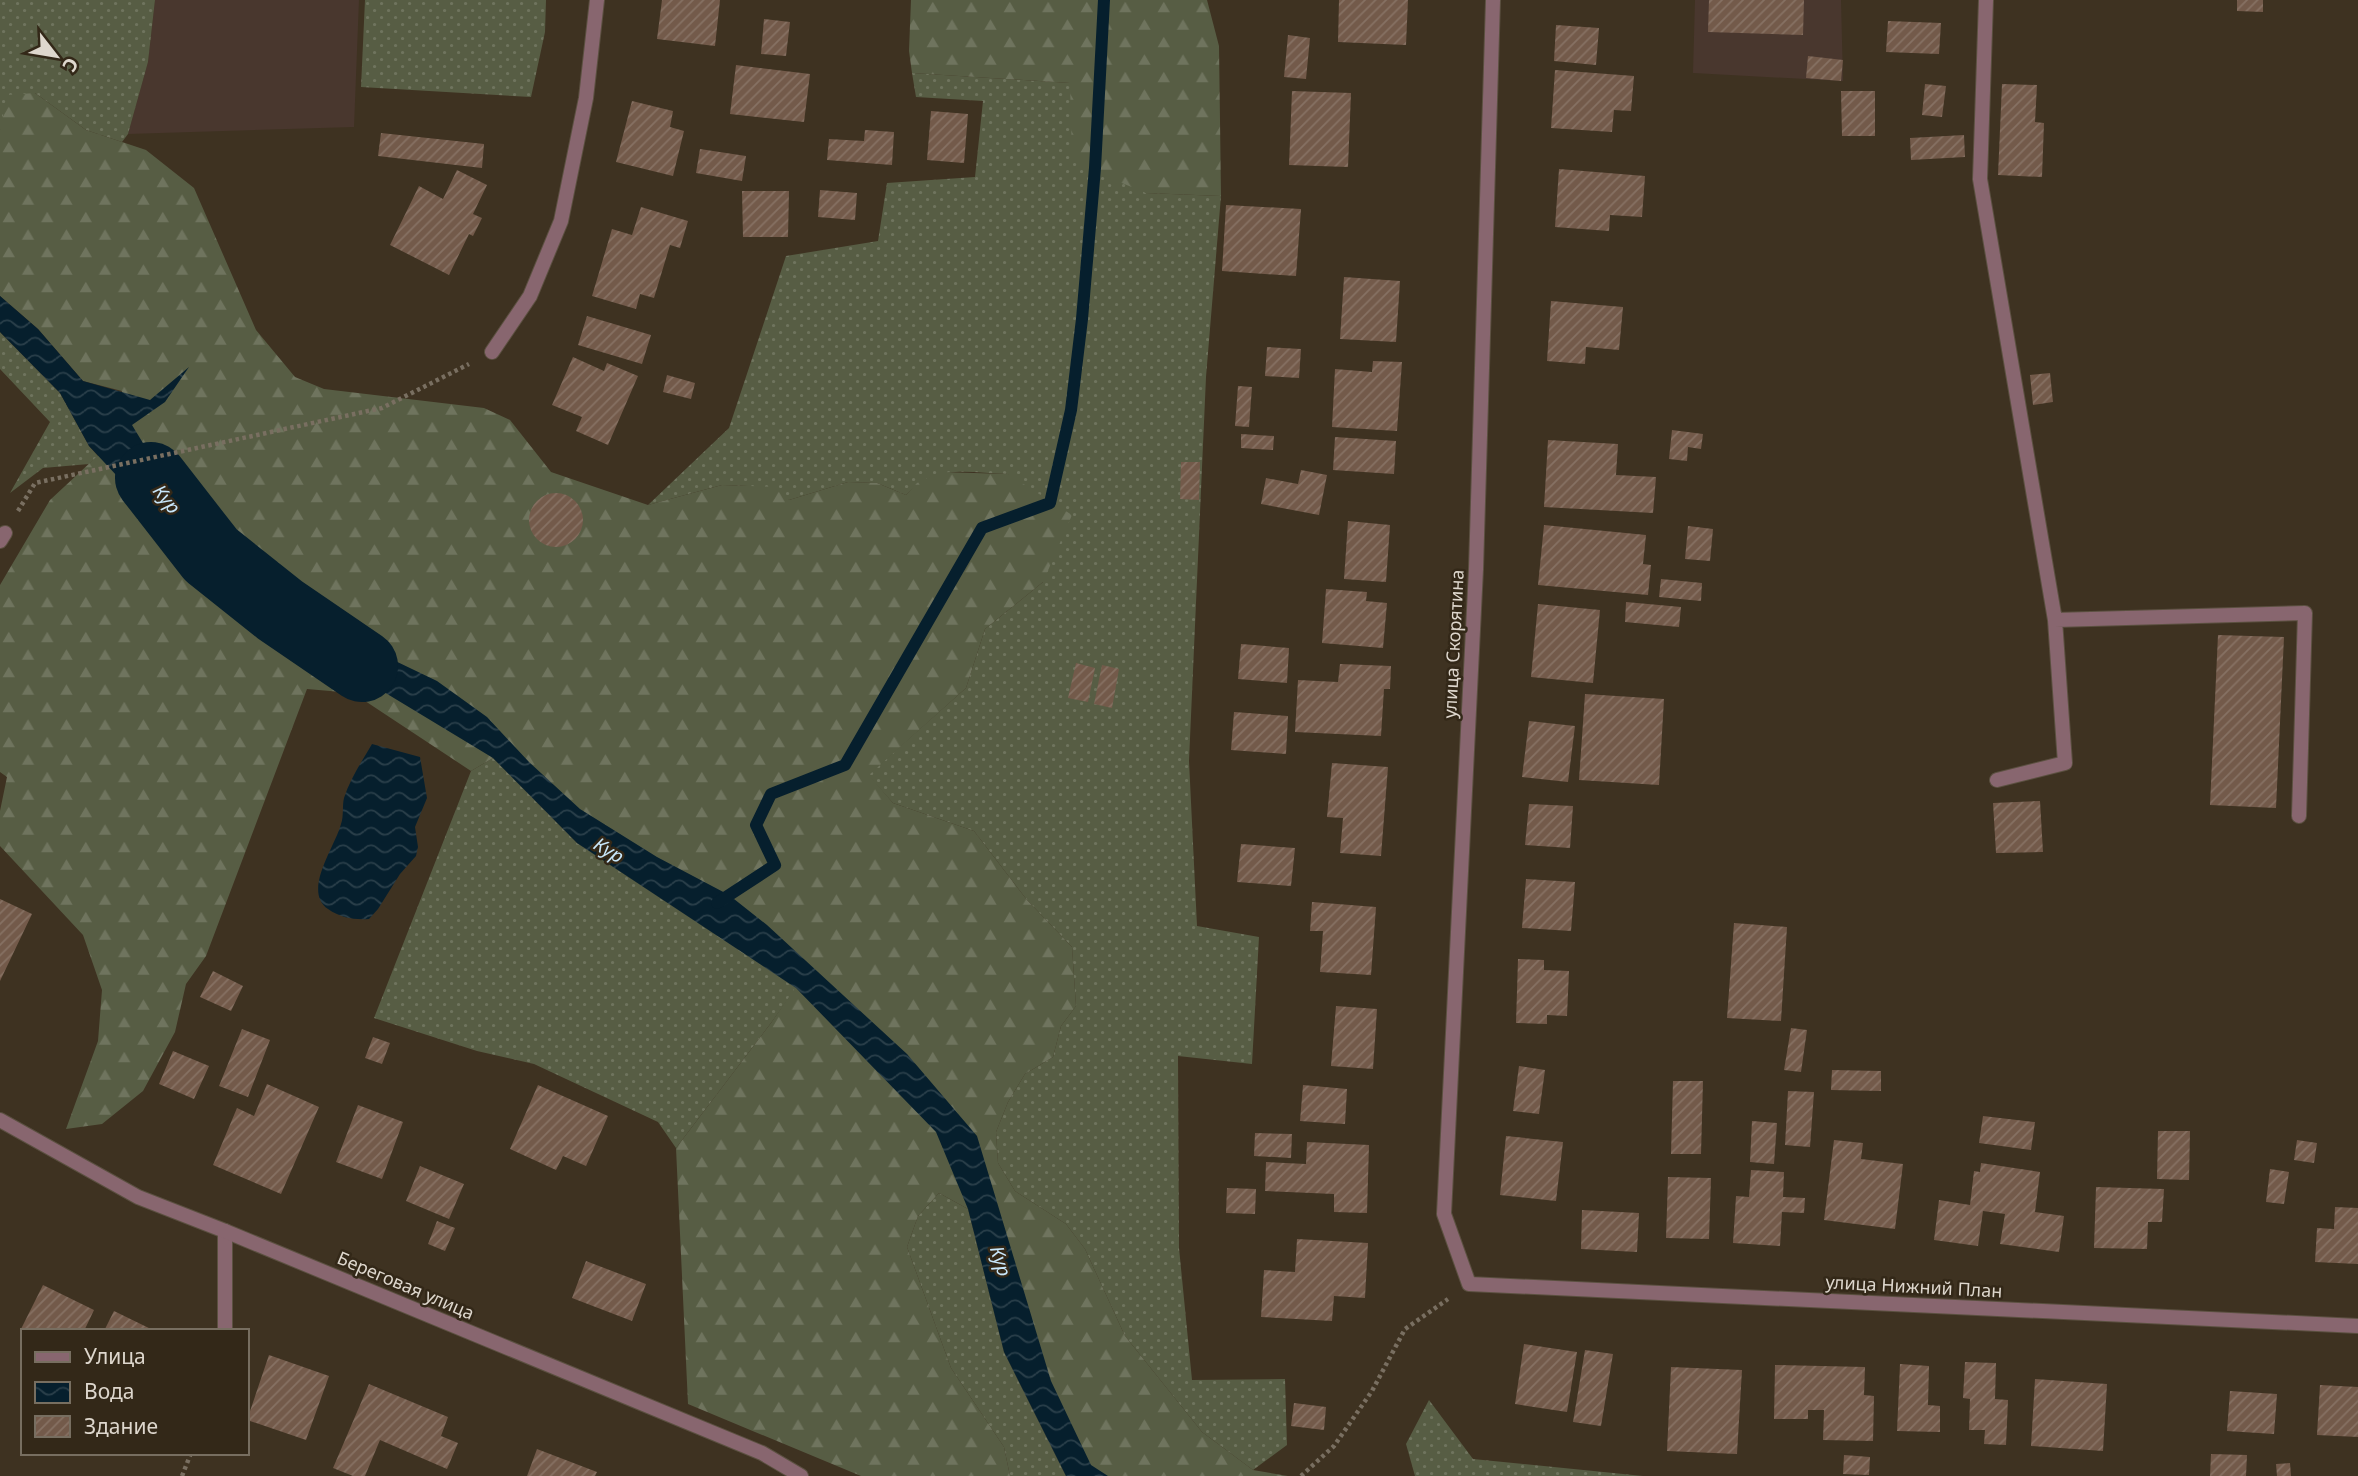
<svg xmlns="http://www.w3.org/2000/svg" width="2358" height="1476" font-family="'Noto Sans',sans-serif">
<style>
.commercial{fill:#49372e}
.grass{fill:url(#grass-dots)}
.forest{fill:url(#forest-firs)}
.water{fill:url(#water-waves)}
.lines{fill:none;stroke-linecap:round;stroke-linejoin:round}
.stream{stroke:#061f2d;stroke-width:12}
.river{stroke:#061f2d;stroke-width:72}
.building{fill:url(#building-hatch)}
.service-casing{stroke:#5b5040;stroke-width:16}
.minor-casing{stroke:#5b5040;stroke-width:16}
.path{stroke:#796f61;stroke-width:4.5;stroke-dasharray:3.5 3.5;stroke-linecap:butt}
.service{stroke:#88666f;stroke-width:14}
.minor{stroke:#88666f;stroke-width:14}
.labels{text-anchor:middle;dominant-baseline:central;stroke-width:5;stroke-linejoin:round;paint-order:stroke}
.street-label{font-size:18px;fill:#ded7cd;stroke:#332818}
.water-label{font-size:19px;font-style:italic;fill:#c8e7fb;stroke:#332818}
</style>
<defs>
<pattern id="grass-dots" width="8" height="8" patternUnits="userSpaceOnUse" patternTransform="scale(1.75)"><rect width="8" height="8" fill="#575d44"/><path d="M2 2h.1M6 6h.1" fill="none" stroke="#6f745e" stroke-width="1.8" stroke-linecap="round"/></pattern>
<pattern id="forest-firs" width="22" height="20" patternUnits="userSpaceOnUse" patternTransform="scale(1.75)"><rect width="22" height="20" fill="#575d44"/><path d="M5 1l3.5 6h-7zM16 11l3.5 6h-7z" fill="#6f745e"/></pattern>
<pattern id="water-waves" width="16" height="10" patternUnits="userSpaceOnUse" patternTransform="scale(1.75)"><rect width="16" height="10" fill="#061f2d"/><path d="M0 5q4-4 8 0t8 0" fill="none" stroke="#2a3f4a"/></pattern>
<pattern id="building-hatch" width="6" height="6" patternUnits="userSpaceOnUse" patternTransform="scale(1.75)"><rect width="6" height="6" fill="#735a4a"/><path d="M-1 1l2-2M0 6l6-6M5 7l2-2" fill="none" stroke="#867163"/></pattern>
</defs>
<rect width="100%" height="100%" fill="#3e3221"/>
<!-- commercial -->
<path class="commercial" d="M155 0H359L354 127 128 134 148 62Z
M1695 0H1841L1843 81 1693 73Z"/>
<!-- grass -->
<path class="grass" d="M0 0H155L148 62 128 134 122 142 86 130 35 93 0 130Z
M365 0H546L545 32 531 97 361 87Z
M912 73 1070 83 1146 193 1221 196 1206 377 1189 761 1197 926 1259 937 1252 1064 1178 1056 1179 1248 1192 1380 1285 1379 1287 1445 1253 1470 1202 1432 1125 1336 1085 1249 1066 1224 1015 1191 998 1163 996 1132 1008 1102 1025 1074 1053 1057 1061 1026 1076 1006 1072 947 1027 900 974 831 893 803 868 775 966 688 985 629 1043 582 1008 474C968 473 936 463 906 495L877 483 848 482 789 500 748 486 722 485 648 505 729 428 786 256 878 241 887 183 975 177 983 101 916 97Z
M0 332 60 393 89 446 98 456 89 464 43 468 10 493 50 422 0 369Z
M493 758 577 843 796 988 771 1023 676 1148 658 1122 534 1064 477 1051 374 1018 471 771Z
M939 1193 968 1209 1004 1352 1066 1476H1010L1004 1447 951 1368 907 1247 918 1216Z
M1429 1400 1473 1459 1643 1476H1415L1406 1444Z"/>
<!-- forest -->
<path class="forest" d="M911 0H1207L1219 46 1221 196 1146 193 1105 176 1072 158 1070 83 912 73 909 51Z
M35 93 86 130 146 150 194 188 256 330 295 377 324 389 484 408 510 420 551 472 648 505 722 485 778 487 789 500 848 482 877 483 906 495 917 483 940 472 1008 474 1072 515 1043 582 985 629 966 688 869 775 893 803 974 831 1027 900 1072 947 1076 1006 1061 1026 1053 1057 1025 1074 1008 1102 996 1132 998 1163 1015 1191 1066 1224 1085 1249 1125 1336 1202 1432 1253 1470 1288 1476H1066L1004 1352 968 1209 939 1193 918 1216 907 1247 951 1368 1004 1447 1010 1476H861L688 1404 676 1148 771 1023 795 988 577 843 493 758 471 771 353 693 307 689 206 956 186 984 175 1032 143 1091 102 1124 66 1129 98 1041 102 990 83 935 0 846V811L7 777 0 772V585L50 500 107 447 122 391 83 381 38 329 0 296V130L7 95Z"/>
<!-- water -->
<path class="water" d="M0 296 38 329 83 381 150 400 189 367 165 402 132 425 160 471 188 502 322 599 362 645 437 681 487 717 529 762 580 809 657 857 729 895 767 925 907 1054 977 1136 1051 1381 1091 1465 1108 1476H1066L1004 1352 968 1209 936 1132 796 988 577 843 493 758 336 663 280 610 211 555 174 537 89 446 60 393 0 332Z
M372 744 420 757 427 798 415 827 418 847 416 856 400 874 378 909 369 919C354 920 341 918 328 909 302 891 335 847 341 824 344 816 342 806 344 798 350 779 362 761 372 744Z"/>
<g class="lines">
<!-- stream -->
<path class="stream" d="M717 903 775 865 756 825 771 794 845 765 982 528 1050 503 1071 410 1082 319 1095 168 1104 0"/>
<!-- river -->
<path class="river" d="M151 478 211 555 280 610 362 666"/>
</g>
<!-- building -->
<path class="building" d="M662 0H720L715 46 657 39Z
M1339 0H1408L1406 45 1338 42Z
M1709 0H1804L1803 35 1708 32Z
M2237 0H2263V12L2237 11Z
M764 19 790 22 786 56 761 54Z
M1888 21 1941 23 1939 54 1886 52Z
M1556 25 1599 28 1596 65 1554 61Z
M1288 35 1310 38 1306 79 1284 77Z
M1808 56 1843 60 1841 81 1806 78Z
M736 65 810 74 804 122 730 114Z
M1555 70 1634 76 1631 111 1614 110 1612 132 1551 128Z
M1925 84 1946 86 1942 117 1922 115Z
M2002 84 2037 85 2035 122 2044 123 2042 177 1998 175Z
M1292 91 1351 93 1348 167 1289 165Z
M1841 91H1875V136H1842Z
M632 101 673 111 670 127 684 131 673 176 616 162Z
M931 111 968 114 964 163 927 160Z
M865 130 894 132 892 165 827 160 829 139 864 141Z
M381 133 484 144 482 168 378 156Z
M1964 135 1965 157 1911 160 1910 138Z
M700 149 746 156 742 181 696 173Z
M1559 169 1645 176 1642 217 1610 215 1609 231 1555 227Z
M457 170 487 185 473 214 482 218 473 236 469 234 449 275 390 245 419 186 443 199Z
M820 190 857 193 855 220 818 217Z
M742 191H789L788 237H743Z
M1226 205 1301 209 1296 276 1222 271Z
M641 207 688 221 680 248 670 245 654 298 640 294 636 309 592 296 612 229 632 235Z
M1344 277 1400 281 1396 342 1340 339Z
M1551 301 1623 307 1619 350 1586 347 1585 364 1547 361Z
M587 316 651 335 642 364 578 345Z
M1267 347 1301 349 1299 378 1265 376Z
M573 357 604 371 607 363 638 376 608 445 576 431 582 417 552 405Z
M1373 361 1402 362 1397 431 1332 427 1335 369 1372 372Z
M2050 373 2053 402 2033 405 2030 375Z
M667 375 695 383 691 399 663 392Z
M1238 386 1252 387 1249 427 1235 426Z
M1672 430 1703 434 1701 449 1688 447 1687 461 1669 459Z
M1241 434 1274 436 1273 450 1241 448Z
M1335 437 1396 441 1394 474 1333 470Z
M1548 440 1618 444 1616 475 1656 477 1653 513 1544 507Z
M1181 462H1200L1199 500 1180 499Z
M1301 470 1327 475 1319 515 1261 504 1266 478 1298 484Z
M529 520a27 27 0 1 1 54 0a27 27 0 1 1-54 0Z
M1348 521 1390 525 1386 582 1344 579Z
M1544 525 1646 535 1643 564 1651 565 1648 595 1538 585Z
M1688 526 1713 529 1710 561 1685 559Z
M1661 579 1702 583 1701 601 1659 597Z
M1326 589 1367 592 1366 601 1387 603 1383 648 1322 643Z
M1626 602 1681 607 1679 627 1625 622Z
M1538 604 1600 610 1593 683 1531 677Z
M2218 635 2284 637 2276 808 2210 805Z
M1241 644 1289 648 1287 683 1238 679Z
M1076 663 1095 668 1088 702 1068 698Z
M1340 664 1391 666 1390 689H1384L1381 736 1295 732 1298 680 1338 682Z
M1102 665 1119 669 1112 708 1094 704Z
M1585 694 1664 699 1659 785 1579 780Z
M1234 712 1288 716 1286 754 1231 750Z
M1529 721 1575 726 1568 782 1522 777Z
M1332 763 1388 767 1381 856 1340 853 1343 818 1327 817Z
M2040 801 2043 852 1996 853 1993 803Z
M1529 804 1573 806 1570 848 1525 845Z
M1241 844 1295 848 1291 886 1237 882Z
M1526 879 1575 882 1571 931 1522 928Z
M0 899 32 914 0 981Z
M1312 902 1376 907 1371 975 1320 972 1323 931H1310Z
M1734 923 1787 927 1781 1021 1727 1018Z
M1518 959 1544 960V970L1569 971 1567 1016 1547 1015V1024L1516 1023Z
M213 971 243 986 231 1011 200 997Z
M1336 1006 1377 1009 1373 1069 1331 1066Z
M1791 1028 1807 1030 1801 1072 1784 1070Z
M242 1029 270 1040 248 1097 219 1086Z
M373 1037 390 1043 382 1064 365 1058Z
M173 1051 209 1066 194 1099 159 1084Z
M1519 1066 1545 1070 1539 1114 1513 1111Z
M1832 1070 1881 1071V1091L1831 1090Z
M1673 1081H1703L1701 1154H1671Z
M267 1084 319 1107 281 1194 213 1165 237 1108 254 1116Z
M538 1085 608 1116 586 1166 563 1156 556 1170 510 1149Z
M1303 1085 1347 1089 1345 1124 1300 1121Z
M1788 1091 1814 1092 1810 1147 1785 1145Z
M358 1105 403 1122 382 1179 336 1162Z
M1983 1116 2035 1122 2031 1150 1979 1143Z
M1752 1121 1777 1123 1774 1164 1750 1162Z
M2158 1131H2190L2189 1180 2157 1179Z
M1255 1133 1292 1134 1291 1158 1254 1156Z
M1506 1136 1563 1142 1556 1201 1500 1195Z
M1834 1140 1863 1143 1861 1159 1903 1164 1895 1229 1824 1220Z
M2297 1140 2317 1143 2314 1163 2294 1160Z
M1307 1142 1369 1145 1367 1213 1334 1212V1194L1265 1191 1266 1162 1306 1164Z
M1981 1163 2040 1172 2035 1212 2064 1216 2059 1252 2000 1244 2005 1214 1983 1211 1978 1246 1934 1240 1939 1200 1970 1205 1974 1171 1980 1172Z
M420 1166 464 1184 449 1219 406 1201Z
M2270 1169 2289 1172 2284 1204 2266 1202Z
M1751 1170 1784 1172 1783 1197 1805 1198 1804 1213 1782 1212 1780 1246 1733 1243 1736 1196 1749 1197Z
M1668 1177 1711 1178 1709 1239 1666 1238Z
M2096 1187 2164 1189 2162 1222H2148L2147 1249 2094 1248Z
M1227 1188 1256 1189 1255 1214 1226 1213Z
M2335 1207 2358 1208V1264L2315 1262 2317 1228 2334 1229Z
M1582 1210 1639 1213 1637 1252 1581 1249Z
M437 1221 455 1228 445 1251 428 1244Z
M1297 1239 1368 1243 1365 1298 1334 1296 1332 1321 1261 1317 1264 1270 1295 1272Z
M586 1261 646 1284 632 1321 572 1298Z
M43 1285 94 1310 84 1331H20Z
M114 1311 155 1331H104Z
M1524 1344 1577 1352 1567 1412 1515 1404Z
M1585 1350 1613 1354 1601 1426 1573 1422Z
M269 1355 329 1376 306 1440 247 1420Z
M1965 1362 1996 1363 1995 1399 2008 1400 2006 1445 1984 1444 1985 1430H1969L1970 1399 1963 1398Z
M1900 1364 1929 1366 1928 1405 1940 1406V1432L1897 1431Z
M1775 1365 1865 1367 1864 1395 1874 1396 1873 1441 1823 1440 1824 1410H1808V1419H1774Z
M1671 1367 1742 1370 1737 1454 1667 1451Z
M2035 1379 2107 1384 2103 1451 2031 1446Z
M369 1384 448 1417 441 1436 458 1443 447 1469 380 1440 365 1476H353L333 1468Z
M2320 1385 2358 1387V1437L2317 1435Z
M2230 1391 2277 1394 2274 1434 2227 1431Z
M1294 1403 1326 1407 1324 1430 1291 1426Z
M537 1449 597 1472 595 1476H527Z
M2211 1454 2247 1455 2246 1476H2210Z
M1844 1455 1870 1457 1869 1475 1843 1474Z
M2290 1463 2291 1476H2277L2276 1464Z"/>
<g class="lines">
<!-- service casing -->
<g class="service-casing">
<path id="service" d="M1986 0 1980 179 2055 620 2305 613 2299 816
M1997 780 2065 763 2055 620
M225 1331V1231"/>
</g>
<!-- minor casing -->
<g class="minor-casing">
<path id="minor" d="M1493 0 1476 569 1444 1214 1469 1284 2358 1326
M492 352 530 296 561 221 586 98 597 0
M0 541 5 533
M0 1120 138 1197 225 1231 762 1453 801 1476"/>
</g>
<!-- path -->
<path class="path" d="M18 511 35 483 382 408 469 364
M182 1476 191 1453
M1301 1476 1334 1446 1372 1391 1405 1329 1448 1299"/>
<!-- service -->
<use href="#service" class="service"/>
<!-- minor -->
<use href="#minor" class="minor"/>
</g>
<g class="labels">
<!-- street labels -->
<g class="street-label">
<text transform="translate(1453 644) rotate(-87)">улица Скорятина</text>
<text transform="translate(406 1285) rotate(23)">Береговая улица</text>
<text transform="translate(1914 1286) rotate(3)">улица Нижний План</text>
</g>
<!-- water labels -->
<g class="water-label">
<text transform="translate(167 499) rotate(52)">Кур</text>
<text transform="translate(609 850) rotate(31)">Кур</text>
<text transform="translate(1001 1261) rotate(73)">Кур</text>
</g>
</g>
<!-- legend -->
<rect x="21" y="1329" width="228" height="126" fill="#332818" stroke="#776e60" stroke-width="2"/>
<rect x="35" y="1352" width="35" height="10" fill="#88666f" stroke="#776e60" stroke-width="2"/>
<text x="84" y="1364" font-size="21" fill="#ded7cd">Улица</text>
<rect x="35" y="1382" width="35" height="21" fill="url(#water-waves)" stroke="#776e60" stroke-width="2"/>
<text x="84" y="1399" font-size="21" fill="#ded7cd">Вода</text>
<rect x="35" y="1416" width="35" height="21" fill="url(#building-hatch)" stroke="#776e60" stroke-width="2"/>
<text x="84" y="1434" font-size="21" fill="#ded7cd">Здание</text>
<!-- north arrow -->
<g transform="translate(56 56) rotate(121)" stroke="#332818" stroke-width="5" paint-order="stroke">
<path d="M0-5L12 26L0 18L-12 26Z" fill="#ded7cd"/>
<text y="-10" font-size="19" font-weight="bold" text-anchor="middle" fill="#ded7cd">С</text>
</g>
</svg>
